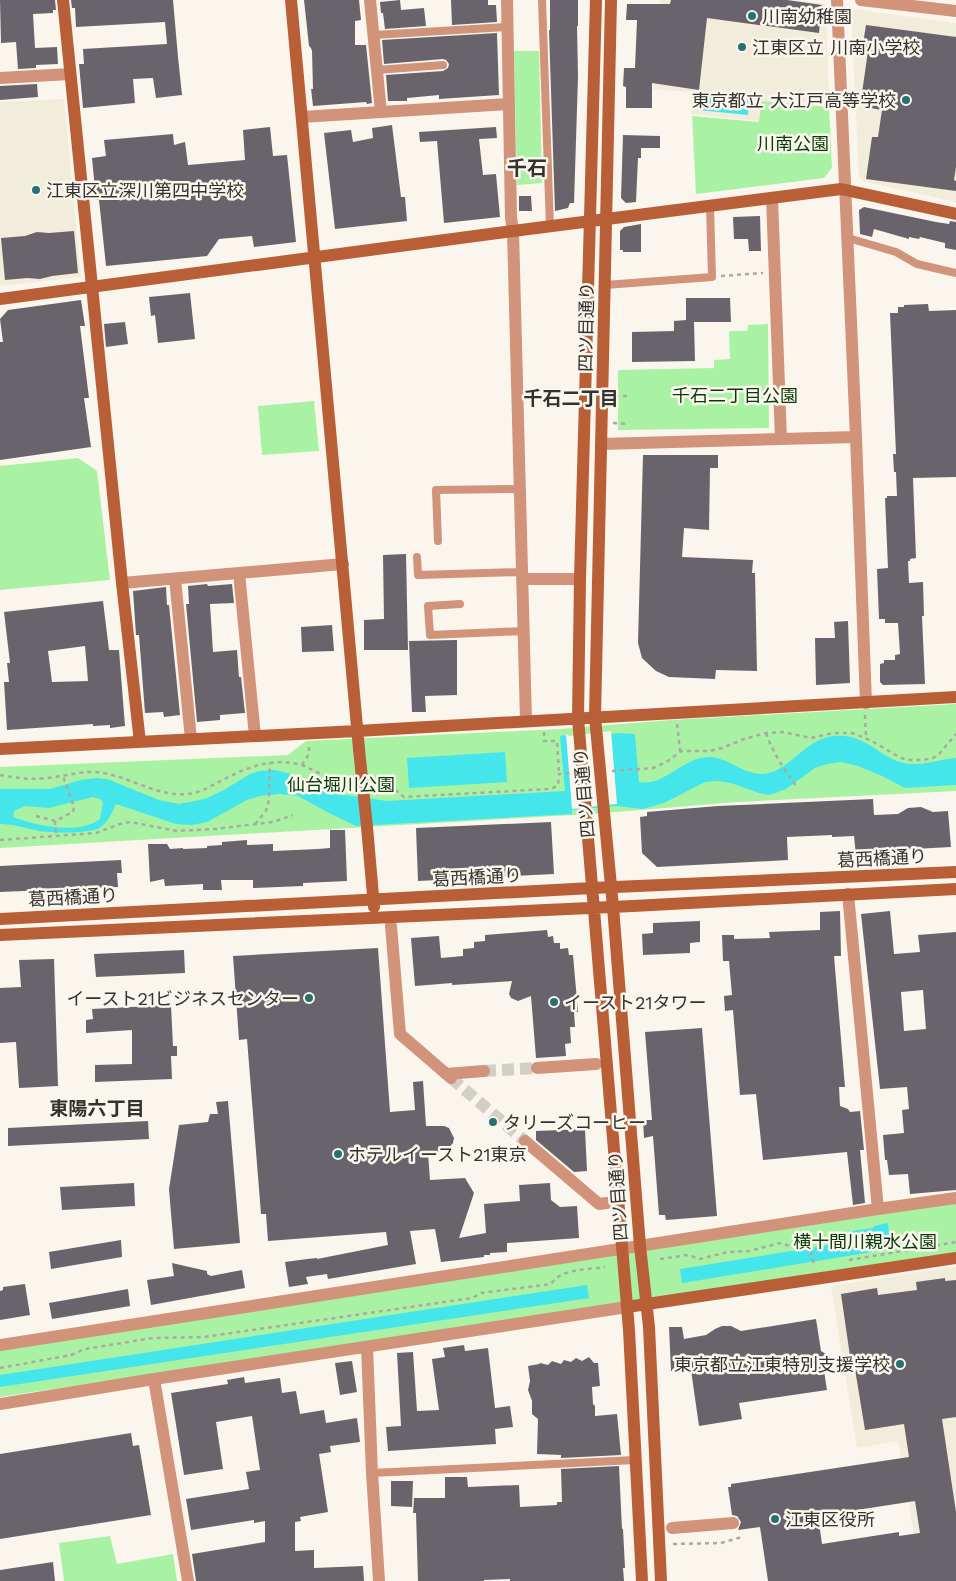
<svg xmlns="http://www.w3.org/2000/svg" width="956" height="1581" font-family="'Work Sans','Noto Sans JP',sans-serif">
<style>
.built{fill:#f2ecdb}
.green{fill:#a9f2a4}
.water{fill:#44e5eb;fill-rule:evenodd}
.pier{fill:#faf6ed}
.building{fill:#69646c;fill-rule:evenodd}
.lines{fill:none;stroke-linecap:round;stroke-linejoin:round}
.street-tunnel{stroke:#d2cfc7;stroke-width:12;stroke-dasharray:12 6;stroke-linecap:butt}
.path{stroke:#aca9a2;stroke-width:2.5;stroke-dasharray:4 4;stroke-linecap:butt}
.lane{stroke:#d19379;stroke-width:8}
.street{stroke:#d19379;stroke-width:12}
.secondary{stroke:#b95f38;stroke-width:12}
.secondary-bridge{stroke:#b95f38;stroke-width:12}
.poi-dot{fill:#267171;stroke:#faf6ed;stroke-width:2}
.labels{text-anchor:middle;dominant-baseline:central;stroke-width:5;stroke-linejoin:round;paint-order:stroke}
.poi-label{font-size:18px;fill:#34322f;stroke:#faf6ed;text-anchor:start}
.park-label{font-size:18px;fill:#073c09;stroke:#faf6ed}
.street-label{font-size:18px;fill:#34322f;stroke:#faf6ed}
.neighbourhood-label{font-size:19px;font-weight:bold;fill:#34322f;stroke:#faf6ed}
.quarter-label{font-size:20px;font-weight:bold;fill:#34322f;stroke:#faf6ed}
</style>
<rect width="100%" height="100%" fill="#faf6ed"/>
<!-- built -->
<path class="built" d="M660 0H795L826 4 829 105 760 100 759 121 691 114 690 92 653 89Z
M853 9 956 23V202L862 181 859 177 851 11Z
M64 99 81 277 0 286V102Z
M956 1266V1557L919 1564 898 1441 857 1448 831 1286Z"/>
<!-- green -->
<path class="green" d="M514 51H539L542 183 517 185Z
M761 101 829 107 832 168 824 178 696 194 692 116 759 122Z
M768 324 769 428 618 430V370L714 368V360L730 359 729 331H747L748 325Z
M314 401 319 451 262 455 258 406Z
M78 458 97 471 110 580 0 590V466Z
M956 704V791L738 802 591 814 0 848V767L288 755 306 741 560 729 671 720Z
M956 1203V1253L0 1397V1350Z
M110 1536 117 1564 173 1554 177 1581H64L59 1543Z"/>
<!-- water -->
<path class="water" d="M700 95 749 100 748 115 698 110Z
M619 733 635 734 639 782C663 786 678 763 701 758 723 752 740 774 762 774 789 773 805 738 834 736 866 733 878 757 904 763 921 767 939 759 956 758V785L905 788 882 776 858 766 841 762 827 764 815 768 786 789 769 795 759 793 731 783 717 781 705 782 664 803 643 809 617 806 572 810V814L356 826 331 814 298 796 280 794 260 796 247 800 207 822 192 825 176 824 116 804C112 812 109 821 101 827 93 834 51 833 39 831 26 828 14 824 0 824V789H50L81 780 96 778 107 779 159 800 179 804 205 799 224 790 250 774 259 771 275 770 291 774 320 788 339 794 387 801 565 791 560 736 564 735 569 739ZM93 797 100 799 103 802 100 819C79 835 37 826 13 817L14 811 25 806 49 808Z
M505 752 507 782 409 788 407 758Z
M888 1223 890 1249 682 1283 680 1269 835 1244 842 1231 846 1232 873 1228 874 1226Z
M587 1285 589 1298 0 1387V1375Z"/>
<!-- pier -->
<path class="pier" d="M611 731 617 804 572 809 566 734 569 736Z"/>
<!-- building -->
<path class="building" d="M0 0H55L56 10H53V13L33 14 35 48 57 47 58 64 36 65V68L18 69 16 42 1 43Z
M71 0H173L178 57 182 95 156 98 153 78 133 79 135 103 83 108 79 64H84L83 49 167 44 165 22 76 27 75 8H72Z
M304 0H359L361 20 355 21V45H366L372 103 367 104 366 102 313 106 311 89H313L312 51 311 48 309 46Z
M400 0 401 10 424 8 426 26 385 29 383 13H381L380 2Z
M451 0H488V5H496L497 22 452 25Z
M550 0H578V26H577L578 77 574 203H570L568 208 555 211 549 30H550Z
M671 0H787L822 5 819 33 707 18 699 90 652 83V108H626V87L623 86 624 68H635L637 20H626L627 4H670Z
M866 25 956 37V167L954 180 956 181V191L866 179 872 137H878L882 110 864 107 866 93H862L868 51 862 50Z
M497 33 499 95 439 99V95L407 98V101H388L386 75 443 71 448 68 449 64 446 60 443 59 384 64 382 40Z
M37 84 38 97 0 100V86Z
M392 125 401 197H405L407 221 335 229 324 133 351 130 353 142 373 138 372 128Z
M270 127 273 156 287 155 296 242 254 247 252 236 219 239 207 256 106 266 99 200H96L92 158 106 156 104 140 173 134 174 145 185 142 188 165 245 160 243 130Z
M496 127 497 138 479 139 483 175 496 174 500 217 444 223 437 141 420 142 419 132Z
M623 135 660 136V148H641V158H638L636 202 626 203 621 198Z
M519 196H531L532 211H519Z
M864 207 936 222 949 224 950 221 956 222V250L945 248V243L920 237 919 239 909 237V239L874 229 872 237 860 234 859 210Z
M760 216 761 251H749L748 239H734L733 217Z
M641 224V252H623V250H620V231L624 227Z
M74 231 78 273 52 276 40 279 27 278 5 280 1 238 25 236 37 232 49 233Z
M190 293 195 339 158 343 155 315 151 316 149 297Z
M686 298H730L731 322H694L695 361 632 362V332L674 331V321L686 320Z
M81 300 85 326H80L89 398H84L91 447 0 460V342H3L0 319 8 310Z
M928 304 929 311 956 310V477L913 478 916 558 910 559V561H908L909 583 923 582 924 616H922L925 684 883 685 880 682V664L884 663V660H895V655L900 654 898 623H885V619H879L877 569 888 568 885 498H887V496H897L896 472H894L893 454H896L890 313H898V307H904V305Z
M125 322 128 344 106 347 104 324Z
M643 455H718V468H710L709 530 684 528 682 557 753 560 752 573H755L757 671 716 670 715 679 669 677 656 671 642 658 638 643Z
M406 554 408 650H364V620L384 619 383 555Z
M207 584 208 586 232 584 234 603 210 604 213 652 237 650 239 677H241L245 713 220 715V720L197 722 186 604H189L188 586Z
M166 587 167 605H169L180 715 164 717 163 712 145 713 139 635H136L133 591Z
M103 601 109 650H119L125 726 110 728V725L93 726V724L7 730 4 682H9L7 663H10L4 612ZM85 646 88 681 52 682 48 651Z
M848 621 850 683 816 685 815 638H835L834 622Z
M332 625 334 651 302 652 301 627Z
M457 640V695L425 696 426 712H412L409 641Z
M873 799 874 815 898 814 908 808 921 807 933 812 948 811 951 847 876 851V855L856 856 854 836 832 837V835L787 837 788 860 657 867 642 853 640 817 647 816V812L718 806Z
M551 822 554 874 418 881 416 828Z
M330 830H345L347 881 303 883V886L253 888V880H221L222 890H203V884L165 886 164 879 150 882 148 844H167L170 849 183 848V849L207 848V846L222 845V842L247 840V845L273 844V851L318 849 330 848Z
M121 860 122 873H117L118 887 0 892V866Z
M840 911 841 956H834L845 1087H839L840 1106 848 1109 850 1112 860 1111 864 1150H860L865 1203 853 1205 847 1152 763 1160 756 1094 740 1095 733 1010 725 1011 724 996 732 995 729 961H723L722 935H734V939L770 938 769 932 820 930V912Z
M890 911 894 954 920 952 918 935 956 932V1190L910 1194 908 1174 889 1175 887 1160H885L883 1135 904 1133 902 1110 909 1109 907 1087 880 1089 861 914ZM923 990 926 1029 904 1031 901 992Z
M700 921V942L690 943V953L643 955 642 934 653 933V923Z
M547 930 548 937 553 936 554 943H560V949L568 948 569 955H573L578 1012H574L575 1027H570L571 1043 565 1044 566 1056 536 1058 531 996 518 1001 511 998 509 994 512 981 452 985V983L415 986 411 938 439 936 441 958 463 956V949L474 948V942L485 941V935Z
M378 948 390 1112 415 1110 413 1082 423 1081 426 1126H444L449 1128 454 1138 453 1143 446 1151 428 1153 430 1180 465 1178 474 1193 459 1238 486 1233 484 1204 520 1201 519 1185 550 1183 551 1200 560 1207 577 1206 579 1238 507 1243V1252L490 1253V1255H484V1257L441 1262 435 1229 410 1231 416 1264 328 1279 327 1274 306 1277 308 1284 289 1287 285 1262 307 1259 317 1258V1259L388 1245 386 1232 268 1241 266 1214H261L247 1039 239 1040 233 956Z
M184 950 185 973 96 977 94 954Z
M54 959 58 1086 19 1088 16 1042 0 1043V988L21 987 19 960Z
M171 1005 173 1046H177V1056H171L172 1079 95 1082V1065L132 1064V1030L86 1033V1020L93 1019 92 1009Z
M702 1028 717 1216 666 1220 665 1215H659L653 1136 644 1138 643 1120H652L645 1032Z
M228 1101 240 1243 174 1249 169 1189 179 1125 208 1122 210 1114H218L216 1102Z
M148 1121 149 1139 8 1146V1128Z
M585 1129 587 1171 574 1172 536 1140V1131Z
M134 1183 135 1206 62 1210 60 1187Z
M121 1240 122 1257 51 1269 49 1252Z
M172 1263 207 1271V1274L211 1276 242 1270 245 1288 151 1305 147 1280 174 1276Z
M945 1278V1281L956 1280V1417L942 1419 956 1512V1581H768L760 1527 738 1530 741 1522 737 1516 732 1515 728 1487H731V1484L909 1457 904 1424 865 1430 854 1363H851L841 1294 877 1288 878 1295 917 1290 916 1282ZM915 1501 920 1533 899 1536V1532L822 1544 818 1516Z
M25 1284 30 1315 0 1320V1291L3 1290V1287Z
M128 1289 130 1306 52 1319 49 1303Z
M816 1319 821 1351 826 1354 822 1358 827 1390 739 1403 742 1419 699 1426 691 1370 671 1371 669 1327H682L684 1339 706 1335 715 1329 722 1326H731L741 1331Z
M464 1345 465 1351 488 1348 495 1408 510 1406 513 1427 495 1429 496 1444 388 1451 386 1427 401 1426 397 1353 413 1352 417 1411 439 1410 432 1359 445 1357 443 1348Z
M589 1357 594 1363H598L600 1386 592 1387 593 1404 595 1406V1416L617 1414 621 1455 561 1458V1455L537 1454 538 1419 532 1414V1401L528 1390 530 1381 528 1366 539 1364 540 1363 548 1365 552 1361 561 1364 564 1360 571 1362 576 1358 582 1361Z
M352 1361 357 1392 340 1395 335 1363Z
M244 1377 245 1383 280 1378 282 1393 296 1391 300 1414 324 1410 326 1423 357 1418 360 1442 330 1446 331 1452 319 1454 328 1512 300 1517 301 1521 295 1522V1551L314 1550V1568L363 1566 364 1581H196L192 1554 265 1542V1521L254 1523V1520L191 1530 186 1499 249 1489 246 1472 260 1470 252 1416 216 1422 223 1469 184 1475 171 1393 228 1384 227 1380Z
M131 1433 133 1446 139 1445 151 1515 0 1539V1454Z
M619 1466 622 1529H623L625 1568H623L624 1581H510V1579L484 1580V1581H418L416 1513H413L414 1498H445V1477H467L468 1487 519 1485 520 1507 557 1505V1502H562L561 1469Z
M391 1481H413L412 1507 391 1506Z
M53 1562 55 1581H0V1570Z"/>
<g class="lines">
<!-- street-tunnel -->
<path class="street-tunnel" d="M484 1071 537 1068
M451 1078 525 1141"/>
<!-- path -->
<path class="path" d="M721 276 763 273
M615 396H628
M613 423 627 424
M865 715 866 738
M677 724 680 751
M544 732V741H557L559 774
M766 733C773 753 784 769 796 786
M302 765 309 754V745
M612 771 653 768 668 761 681 751H710L722 748 744 739 766 733 783 732 811 738 833 733H852L870 740 901 758 910 760H922L933 758 939 754 956 734
M0 775C17 778 29 780 46 778 63 777 79 771 96 772 132 775 164 804 201 791 232 776 260 756 297 764 305 765 311 770 319 773 328 777 339 778 349 779
M375 779H382L404 797 548 789 553 788 558 785 559 774 571 773
M36 816 55 821 73 812 74 807 63 776
M55 821 56 836
M255 824 266 811 269 800 270 763
M0 840 96 833 120 824 130 822 177 831 214 829 273 822 293 815
M660 1259 688 1255 700 1259 728 1252 749 1251 780 1243 793 1247 810 1245 814 1265H816
M849 1260 956 1242
M0 1368 71 1355 85 1349 153 1338 204 1337 472 1298 481 1293 551 1284C562 1268 587 1270 605 1267
M673 1544 721 1543 742 1537"/>
<!-- lane -->
<path class="lane" d="M542 0 550 227
M374 35 507 27
M377 70 443 65
M848 238 896 252 917 264 956 273
M605 285 712 277 710 206
M438 541 436 490 519 489
M417 557 418 575 522 572
M460 604 428 606 430 635 524 631
M372 1473 635 1460"/>
<!-- street -->
<path class="street" d="M370 0 381 112
M507 0 511 218 513 231 526 721
M837 0 856 437 866 703
M861 0 956 11
M0 78 70 74
M302 117 508 104
M772 198 781 439
M601 444 856 437
M239 573 255 736
M175 579 191 739
M522 579H580
M122 583 343 564
M848 894 878 1209
M391 926 400 1034 451 1078
M537 1068 596 1064
M446 1074 484 1071
M525 1141 599 1204 607 1203
M0 1345 878 1209 956 1198
M367 1347 372 1473 379 1581
M154 1379 188 1581
M0 1404 154 1379 627 1307
M672 1528 733 1523"/>
<!-- secondary -->
<path class="secondary" d="M63 0 122 583 140 742
M291 0 359 749
M596 0 580 579 578 718 629 1330 642 1581
M611 0 595 717 613 907 640 1246 649 1327 661 1581
M0 299 513 231 841 189 956 214
M0 749 357 731 956 697
M367 827 374 907
M0 919 592 888 956 872
M0 935 633 906 956 889
M627 1307 956 1258"/>
<!-- secondary-bridge -->
<path class="secondary-bridge" d="M359 749 367 827"/>
</g>
<!-- markers -->
<g class="poi-dot">
<circle cx="752" cy="16" r="5"/>
<circle cx="742" cy="47" r="5"/>
<circle cx="906" cy="100" r="5"/>
<circle cx="36" cy="190" r="5"/>
<circle cx="309" cy="998" r="5"/>
<circle cx="554" cy="1002" r="5"/>
<circle cx="493" cy="1122" r="5"/>
<circle cx="338" cy="1154" r="5"/>
<circle cx="900" cy="1364" r="5"/>
<circle cx="775" cy="1519" r="5"/>
</g>
<g class="labels">
<!-- poi labels -->
<g class="poi-label">
<text x="762" y="16">川南幼稚園</text>
<text x="752" y="47">江東区立 川南小学校</text>
<text x="896" y="100" text-anchor="end">東京都立 大江戸高等学校</text>
<text x="46" y="190">江東区立深川第四中学校</text>
<text x="299" y="998" text-anchor="end">イースト21ビジネスセンター</text>
<text x="564" y="1002">イースト21タワー</text>
<text x="503" y="1122">タリーズコーヒー</text>
<text x="348" y="1154">ホテルイースト21東京</text>
<text x="890" y="1364" text-anchor="end">東京都立江東特別支援学校</text>
<text x="785" y="1519">江東区役所</text>
</g>
<!-- park labels -->
<g class="park-label">
<text x="793" y="143">川南公園</text>
<text x="735" y="395">千石二丁目公園</text>
<text x="341" y="784">仙台堀川公園</text>
<text x="865" y="1241">横十間川親水公園</text>
</g>
<!-- street labels -->
<g class="street-label">
<text transform="translate(586 327) rotate(-89)">四ツ目通り</text>
<text transform="translate(584 793) rotate(-95)">四ツ目通り</text>
<text transform="translate(882 858) rotate(-3)">葛西橋通り</text>
<text transform="translate(477 877) rotate(-3)">葛西橋通り</text>
<text transform="translate(73 897) rotate(-3)">葛西橋通り</text>
<text transform="translate(618 1196) rotate(-94)">四ツ目通り</text>
</g>
<!-- neighbourhood labels -->
<g class="neighbourhood-label">
<text x="571" y="398">千石二丁目</text>
<text x="97" y="1108">東陽六丁目</text>
</g>
<!-- quarter labels -->
<g class="quarter-label">
<text x="527" y="168">千石</text>
</g>
</g>
</svg>
